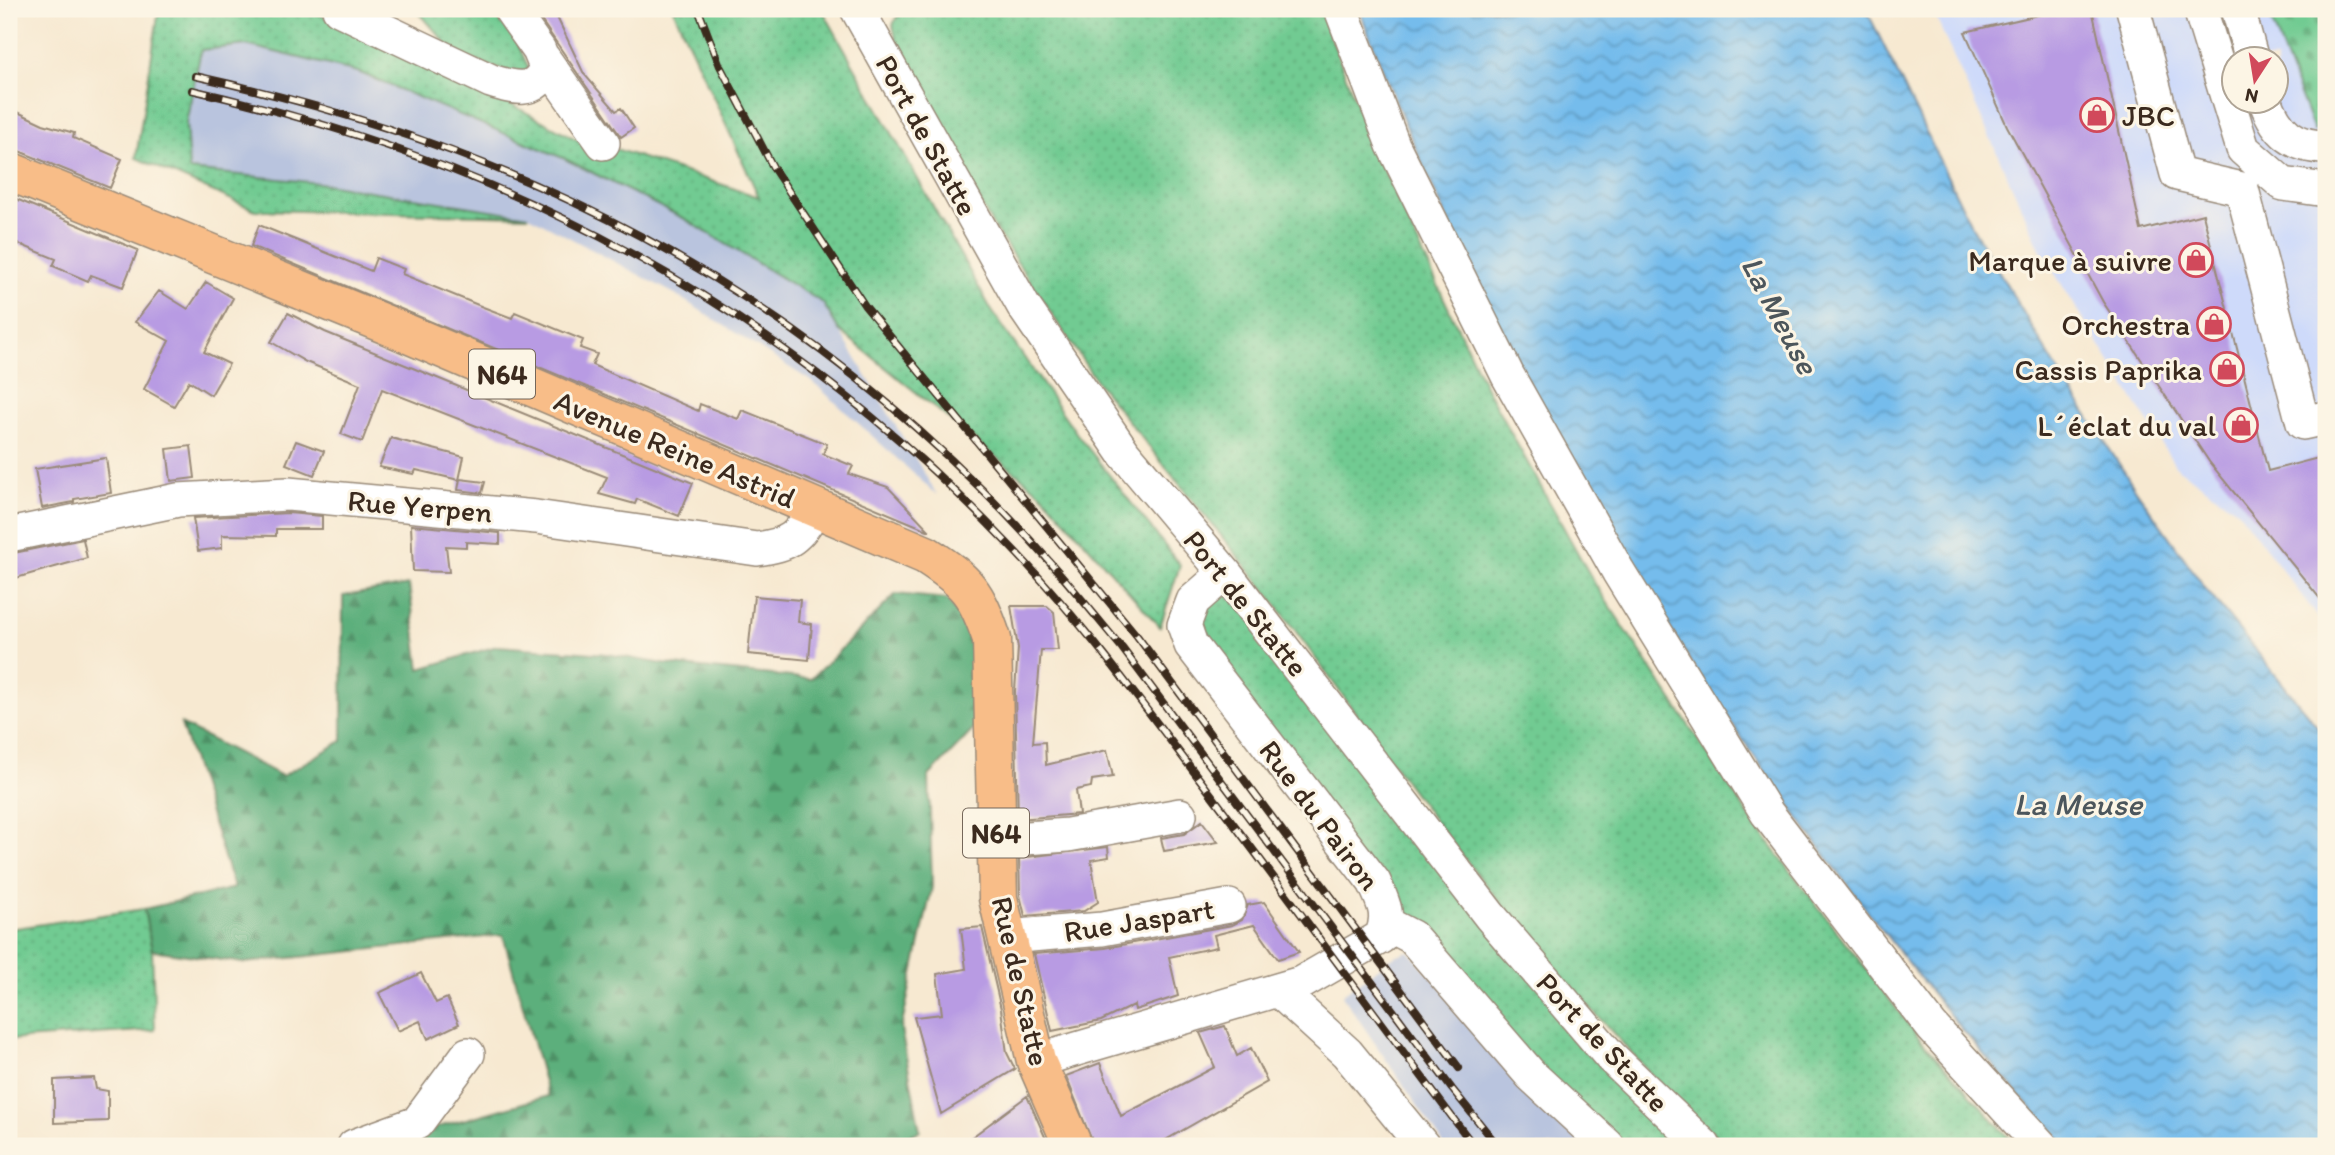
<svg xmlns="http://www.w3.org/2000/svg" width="2335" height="1155" font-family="Itim,sans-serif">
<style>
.built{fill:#cedafa;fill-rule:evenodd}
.railway{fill:#b9c4de}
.grass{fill:url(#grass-dots);stroke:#567a58;stroke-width:2}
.forest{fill:url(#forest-firs);stroke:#4c6c4d;stroke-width:2}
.cemetery{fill:url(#cemetery-stones);stroke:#567a58;stroke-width:2}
.water{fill:url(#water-waves);stroke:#587385;stroke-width:2}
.building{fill:#b89be3}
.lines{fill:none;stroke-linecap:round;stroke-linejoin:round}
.minor-casing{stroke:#998a78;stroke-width:36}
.major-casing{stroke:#998a78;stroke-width:41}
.minor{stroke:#fff;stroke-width:33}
.major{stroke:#f8bd88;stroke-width:38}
.rail-casing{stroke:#3b2a1e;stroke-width:8}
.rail{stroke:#fcf5e5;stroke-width:5;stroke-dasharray:16;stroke-linecap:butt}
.labels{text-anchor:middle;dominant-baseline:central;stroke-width:6;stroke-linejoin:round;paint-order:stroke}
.shield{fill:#fcf5e5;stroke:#75675a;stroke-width:2}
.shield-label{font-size:28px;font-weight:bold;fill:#3b2a1e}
.poi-label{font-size:30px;fill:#3b2a1e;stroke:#fcf5e5;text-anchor:end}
.street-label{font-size:30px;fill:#3b2a1e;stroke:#fcf5e5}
.water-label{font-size:32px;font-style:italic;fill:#4c565c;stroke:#fcf5e5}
</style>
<defs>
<pattern id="grass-dots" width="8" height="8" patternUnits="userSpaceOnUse" patternTransform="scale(1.75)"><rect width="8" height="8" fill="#71cb92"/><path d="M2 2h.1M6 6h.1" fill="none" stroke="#63ae7d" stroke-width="1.8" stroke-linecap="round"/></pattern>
<pattern id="forest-firs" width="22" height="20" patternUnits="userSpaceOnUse" patternTransform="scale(1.75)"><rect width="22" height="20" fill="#5caf7c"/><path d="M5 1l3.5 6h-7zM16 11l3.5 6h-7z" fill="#4d8f65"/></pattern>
<pattern id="cemetery-stones" width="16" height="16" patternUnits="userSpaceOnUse" patternTransform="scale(1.75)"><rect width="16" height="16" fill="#71cb92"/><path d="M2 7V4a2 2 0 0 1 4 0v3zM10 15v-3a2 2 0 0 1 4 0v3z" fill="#63ae7d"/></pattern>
<pattern id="water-waves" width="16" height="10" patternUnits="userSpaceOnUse" patternTransform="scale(1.75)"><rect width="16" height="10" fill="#74bcec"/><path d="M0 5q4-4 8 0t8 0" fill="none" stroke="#6099bf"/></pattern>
</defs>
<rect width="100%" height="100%" fill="#fcf5e5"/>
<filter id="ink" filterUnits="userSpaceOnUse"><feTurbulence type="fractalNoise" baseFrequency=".0143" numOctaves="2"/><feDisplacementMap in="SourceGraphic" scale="14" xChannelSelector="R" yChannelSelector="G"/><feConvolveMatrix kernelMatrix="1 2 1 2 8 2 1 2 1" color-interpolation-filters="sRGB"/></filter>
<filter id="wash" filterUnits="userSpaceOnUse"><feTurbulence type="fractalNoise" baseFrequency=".00686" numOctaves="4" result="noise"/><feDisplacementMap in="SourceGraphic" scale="28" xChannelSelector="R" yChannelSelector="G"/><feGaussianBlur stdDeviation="1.57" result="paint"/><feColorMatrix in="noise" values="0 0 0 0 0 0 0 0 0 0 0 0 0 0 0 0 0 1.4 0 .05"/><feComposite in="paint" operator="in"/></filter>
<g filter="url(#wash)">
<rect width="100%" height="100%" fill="#f7e9d1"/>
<!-- built -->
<path class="built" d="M1932 9H2267L2314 131 2326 128V628L2238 511 2176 467 2042 253ZM2234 60H2276V102H2234Z"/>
<!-- railway -->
<path class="railway" d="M246 45 358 72 563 158 683 218 823 303 937 495 814 383 673 293 529 216 319 183 189 170 186 123 201 50Z
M1408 951 1592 1146H1445L1342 995 1393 957Z"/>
<!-- grass -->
<path class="grass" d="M159 9H307L467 81 604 154 616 149 759 197 673 9H822L992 311 1077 434 1180 565 1160 627 1042 494 839 330 823 303 683 218 563 158 358 72 246 45 201 50 186 123 189 170 319 183 529 216 255 210 136 158Z
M416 9H502L529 69 517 75 455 54Z
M901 9H1320L1375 152 1486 388 1595 584 1753 822 1919 1038 2017 1146H1727L1652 1075 1546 960 1436 823 1270 596 1099 385 990 221 898 49 893 25Z
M1225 573 1490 916 1707 1146H1608L1412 938 1191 645Z
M144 909 152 950 155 1030 9 1040V929Z"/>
<!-- forest -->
<path class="forest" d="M409 585 420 669 497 646 607 654 664 664 811 679 896 594 947 599 973 638 974 729 929 776 932 887 901 1029 920 1131 884 1146H394L417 1133 548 1096 503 935 244 963 152 950 144 909 234 888 181 724 282 776 342 741 343 596Z"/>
<!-- cemetery -->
<path class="cemetery" d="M2267 9H2326V128L2314 131Z"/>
<!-- water -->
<path class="water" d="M1359 9H1866L1971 225 2054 364 2136 490 2208 592 2326 737V1146H2067C1981 1057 1903 960 1829 860 1635 601 1474 312 1359 9Z"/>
<g id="blocks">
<!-- building -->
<path class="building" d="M2064 9H2092L2141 230 2203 214 2268 471 2326 456V606L2210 463 2103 302 2007 126 1965 32Z
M555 13 584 74 616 111 621 108 634 128 621 137 541 20Z
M9 108 43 124 74 133 73 138 122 159 110 188 9 147Z
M9 196 138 250 123 287 91 275 88 281 53 266 56 259 9 240Z
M259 225 371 271 376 258 404 269 402 274 483 307 512 318 515 312 583 340 580 348 597 354 592 365 698 411 700 404 738 419 742 410 827 444 823 454 853 466 849 474 888 487 930 531 251 246Z
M206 282 233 298 204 352 229 364 211 395 189 381 174 406 144 389 169 341 135 322 159 291 188 309Z
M288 313 325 332 693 483 679 516 637 499 635 504 599 494 607 477 382 389 362 442 341 434 360 384 306 362 271 342Z
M391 438 464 457 459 480 416 470 414 474 379 467Z
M296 441 324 451 314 475 286 464Z
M191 446 195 478 171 481 167 449Z
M106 458 111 493 74 499V502L42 508 35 469Z
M460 479 485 482 482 493 458 490Z
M288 513 322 516V529H276V536L222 535V548L198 551 193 518Z
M411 525 500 533V544L466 542V547L446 546 449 572 413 571Z
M83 539 87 558 9 580V554Z
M754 596 800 600 798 622 812 624 809 660 748 654Z
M1011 606H1047L1054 612 1058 650H1041L1033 743 1045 742 1046 765 1107 750 1113 777 1092 780 1091 787 1076 790 1079 814 1018 819 1015 691 1018 648Z
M1202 821 1218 842 1164 851 1161 838 1184 834Z
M1108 847 1109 857 1091 860 1098 902 1084 911 1025 916 1020 895 1019 858Z
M1264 902 1299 952 1278 959 1254 925 1214 935 1217 947 1169 957 1178 996 1135 1010 1134 1005 1101 1021 1052 1031 1034 954 1105 948 1232 925 1242 920 1248 905Z
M982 927 1001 1009 1007 1053 1015 1069 941 1114 914 1017 942 1014 937 974 966 969 961 929Z
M421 973 436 1003 447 998 459 1024 428 1039 420 1021 398 1031 379 993Z
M1225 1026 1237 1056 1251 1048 1267 1082 1155 1146H1094L1066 1076 1100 1063 1121 1116 1215 1067 1200 1033Z
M94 1078 96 1089 108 1091V1121L54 1123V1080Z
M1027 1096 1049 1146H960Z"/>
</g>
</g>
<g filter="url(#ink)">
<use href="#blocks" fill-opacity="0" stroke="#998a78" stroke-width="2"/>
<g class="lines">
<!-- minor casing -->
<g class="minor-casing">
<path id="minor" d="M339 9 491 81C514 88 536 95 546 67L539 50 510 9
M857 9 1024 307 1124 453 1225 573 1490 916 1611 1057 1704 1146
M1341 9 1393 145 1508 376 1618 571 1767 813 1932 1027 2041 1146
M2133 9 2177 174 2242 189 2303 423 2326 418
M2200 9 2243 149 2283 184 2326 190
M2238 9 2252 60
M544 59 603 143
M2266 102C2277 132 2294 147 2326 147
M9 535 178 500 288 494 536 517 757 549C792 544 796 538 816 509
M996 840 1068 835 1180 815
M1387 924 1412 937 1531 1075 1608 1146
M1007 937 1102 929 1229 906
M1278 990 1347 1053 1423 1146
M1036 1061 1301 983 1381 937C1391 915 1383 902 1374 882L1191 645 1184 625 1193 601 1225 573
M354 1146 417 1123 468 1054"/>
</g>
<!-- major casing -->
<g class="major-casing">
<path id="major" d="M9 171 387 325 926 555C968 582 976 592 992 639L998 898 1036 1061 1073 1146"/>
</g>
<!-- minor -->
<use href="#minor" class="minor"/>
<!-- major -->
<use href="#major" class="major"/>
<!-- rail casing -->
<g class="rail-casing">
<path id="rail" d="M698 9 720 66 774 169 865 306 1137 636 1459 1068
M195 76C519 147 792 285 1020 529 1056 567 1089 608 1122 648L1452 1089 1498 1146
M192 90C509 162 780 306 1006 542 1074 612 1132 690 1191 768 1287 893 1379 1021 1474 1146"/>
</g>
<!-- rail -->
<use href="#rail" class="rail"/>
</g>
</g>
<!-- icons -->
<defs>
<g id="shop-ring" transform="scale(1.75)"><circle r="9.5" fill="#fcf5e5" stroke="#d1495b" stroke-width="1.5"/><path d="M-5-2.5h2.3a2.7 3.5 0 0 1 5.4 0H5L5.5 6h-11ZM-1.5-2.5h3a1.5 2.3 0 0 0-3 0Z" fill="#d1495b"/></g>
</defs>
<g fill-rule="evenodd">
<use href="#shop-ring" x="2097" y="115"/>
<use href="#shop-ring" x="2196" y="260"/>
<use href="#shop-ring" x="2214" y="324"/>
<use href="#shop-ring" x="2227" y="369"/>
<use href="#shop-ring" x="2241" y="425"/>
</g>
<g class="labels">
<!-- shield labels -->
<g class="shield">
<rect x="469" y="349.5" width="66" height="49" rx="5"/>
<rect x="963" y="808.5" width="66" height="49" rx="5"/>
</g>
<g class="shield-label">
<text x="502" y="374">N64</text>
<text x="996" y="833">N64</text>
</g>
<!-- poi labels -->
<g class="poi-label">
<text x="2122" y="115" text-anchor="start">JBC</text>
<text x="2172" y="260">Marque à suivre</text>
<text x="2190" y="324">Orchestra</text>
<text x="2202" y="369">Cassis Paprika</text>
<text x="2216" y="425">L´éclat du val</text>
</g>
<!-- street labels -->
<g class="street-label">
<text transform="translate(927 135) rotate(61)">Port de Statte</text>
<text transform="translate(675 449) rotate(23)">Avenue Reine Astrid</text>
<text transform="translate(420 506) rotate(5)">Rue Yerpen</text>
<text transform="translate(1246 603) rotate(51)">Port de Statte</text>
<text transform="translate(1320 815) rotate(53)">Rue du Pairon</text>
<text transform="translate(1139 920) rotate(-9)">Rue Jaspart</text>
<text transform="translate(1021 981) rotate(77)">Rue de Statte</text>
<text transform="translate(1603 1042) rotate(47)">Port de Statte</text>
</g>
<!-- water labels -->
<g class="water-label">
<text transform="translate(1780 315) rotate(62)">La Meuse</text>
<text x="2078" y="804">La Meuse</text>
</g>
</g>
<!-- margin -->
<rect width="2335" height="1155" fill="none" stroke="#fcf5e5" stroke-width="35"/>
<!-- north arrow -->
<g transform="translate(2255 80) rotate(192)"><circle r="33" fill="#fcf5e5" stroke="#afa495" stroke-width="2"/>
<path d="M0-5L12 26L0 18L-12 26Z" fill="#d1495b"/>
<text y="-10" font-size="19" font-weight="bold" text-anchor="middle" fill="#3b2a1e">N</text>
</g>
</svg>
